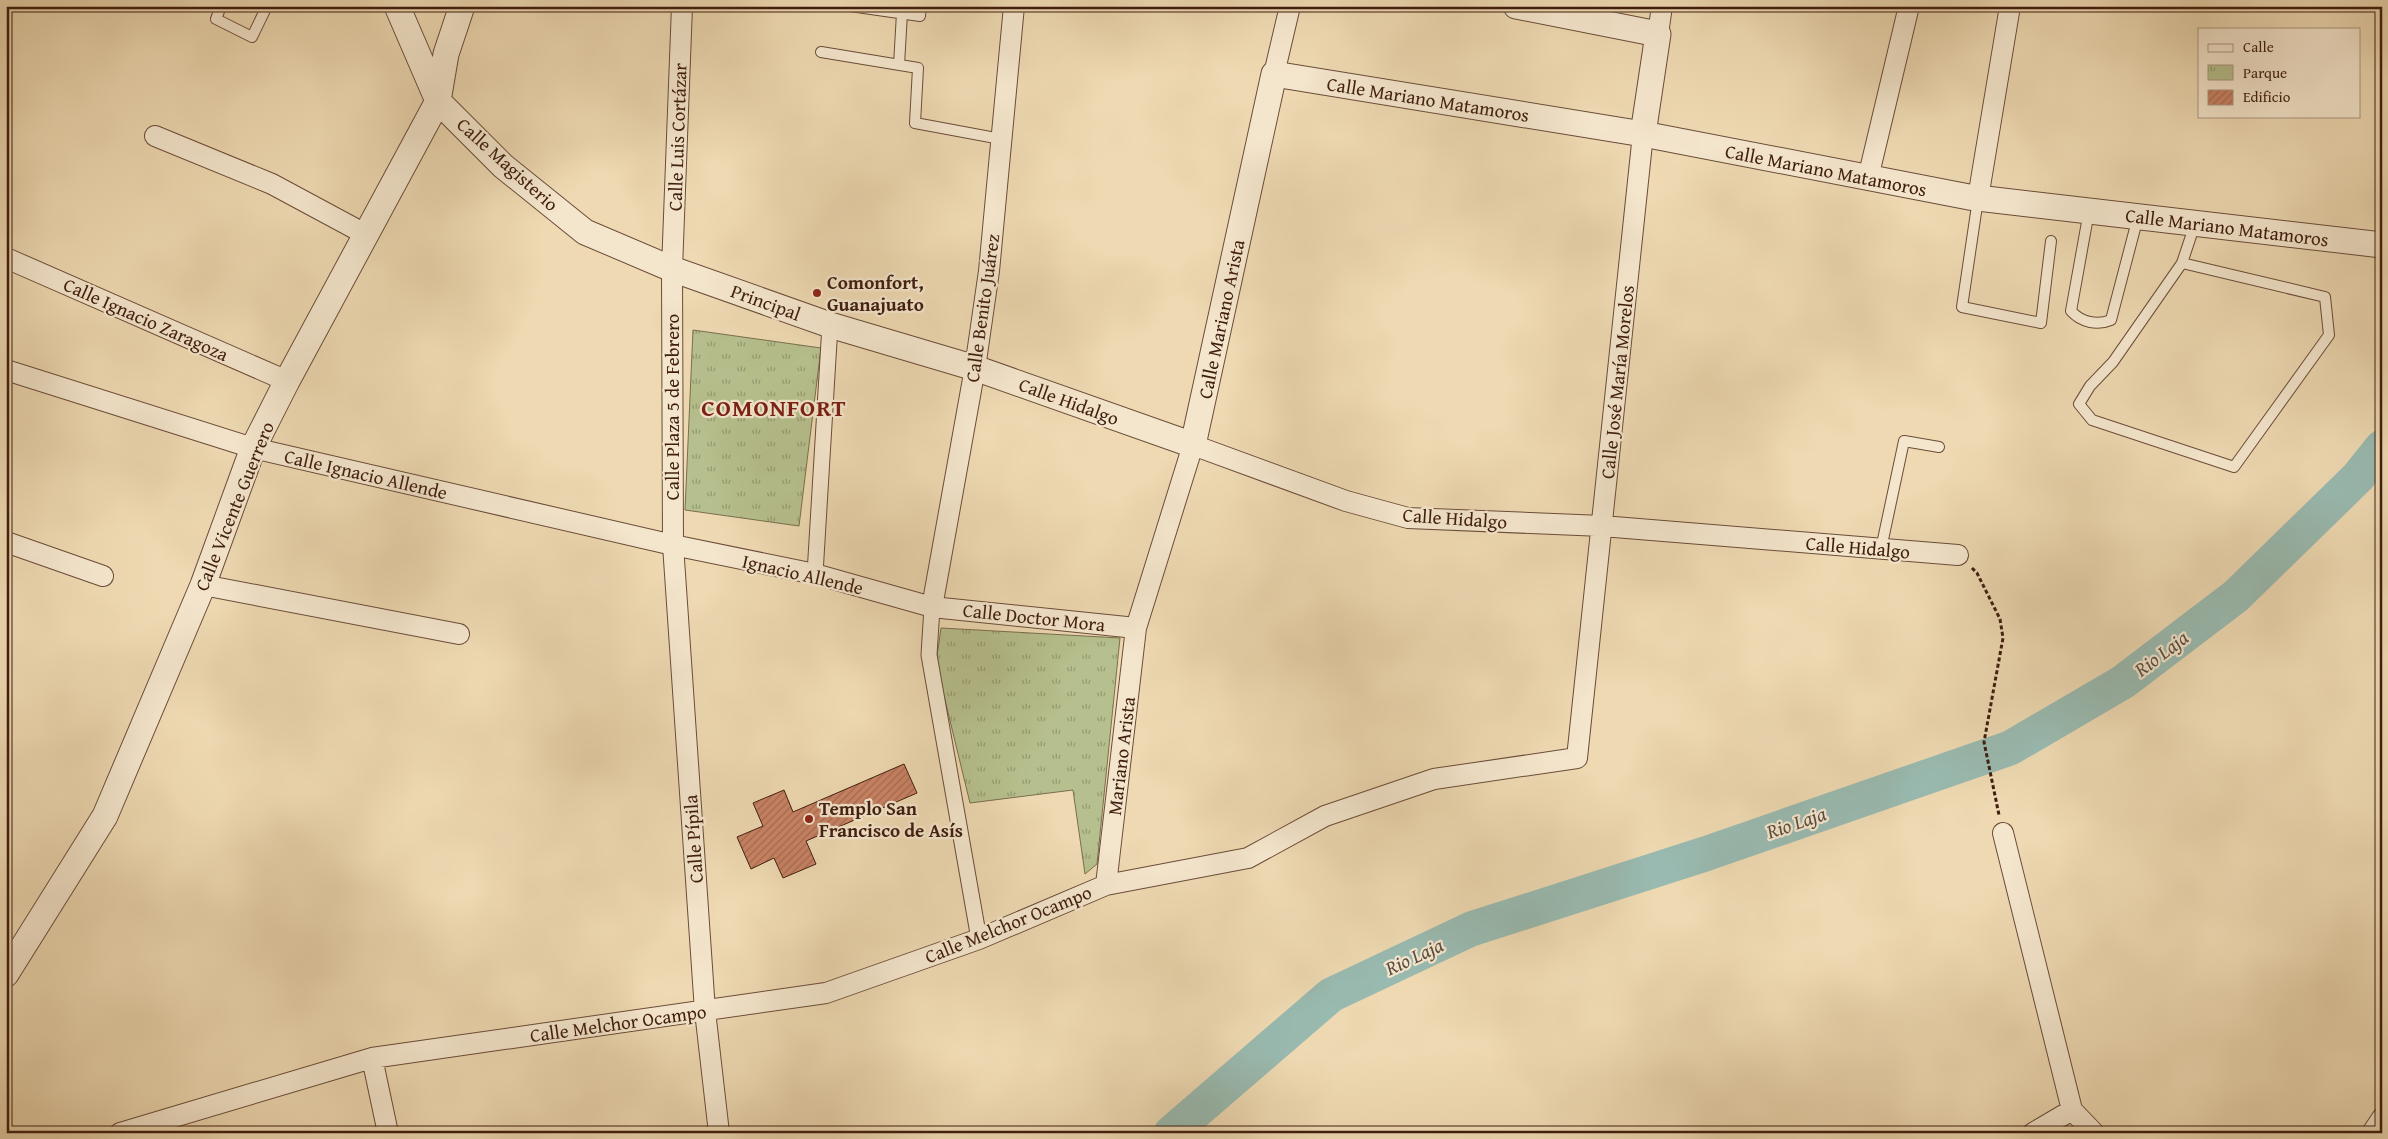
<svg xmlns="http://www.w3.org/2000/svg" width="2388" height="1139" font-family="'Gentium Book Plus',serif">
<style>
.park{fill:url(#park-tufts);stroke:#7a6e4e}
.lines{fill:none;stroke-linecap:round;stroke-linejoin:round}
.river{stroke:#99bab0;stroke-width:35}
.building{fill:url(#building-hatch);stroke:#3f1d0f}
.service-casing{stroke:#6b4c38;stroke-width:12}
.pedestrian-casing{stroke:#6b4c38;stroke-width:17}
.minor-casing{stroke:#6b4c38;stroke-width:22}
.tertiary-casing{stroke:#6b4c38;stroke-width:27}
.path{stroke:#3f1d0f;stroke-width:3;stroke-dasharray:4 2.5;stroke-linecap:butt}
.service{stroke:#f4e6cd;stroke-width:10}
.pedestrian{stroke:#f4e6cd;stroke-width:15}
.minor{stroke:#f4e6cd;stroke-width:20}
.tertiary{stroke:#f4e6cd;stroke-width:25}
.poi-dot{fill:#8f2418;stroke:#f4e6cd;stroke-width:2}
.labels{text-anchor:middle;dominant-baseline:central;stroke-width:4.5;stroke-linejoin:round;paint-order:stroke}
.street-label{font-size:19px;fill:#3f1d0f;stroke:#f4e6cd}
.poi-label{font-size:19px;font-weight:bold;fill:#3f1d0f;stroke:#f4e6cd;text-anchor:start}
.water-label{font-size:20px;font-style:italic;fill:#5a4c3f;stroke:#f4e6cd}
.district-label{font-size:24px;font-weight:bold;letter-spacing:1px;fill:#7a1f14;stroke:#f4e6cd}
</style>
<defs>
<pattern id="park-tufts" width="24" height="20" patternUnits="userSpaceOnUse" patternTransform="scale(1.25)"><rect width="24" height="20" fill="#b6c08e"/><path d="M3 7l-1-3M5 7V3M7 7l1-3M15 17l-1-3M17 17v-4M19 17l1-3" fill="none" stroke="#959b72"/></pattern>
<pattern id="building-hatch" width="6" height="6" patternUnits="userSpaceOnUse" patternTransform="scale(1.25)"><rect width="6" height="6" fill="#ca8365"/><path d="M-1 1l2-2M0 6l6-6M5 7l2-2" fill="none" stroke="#a56b52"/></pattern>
</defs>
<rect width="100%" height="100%" fill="#eed9b2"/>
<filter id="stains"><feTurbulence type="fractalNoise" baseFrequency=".004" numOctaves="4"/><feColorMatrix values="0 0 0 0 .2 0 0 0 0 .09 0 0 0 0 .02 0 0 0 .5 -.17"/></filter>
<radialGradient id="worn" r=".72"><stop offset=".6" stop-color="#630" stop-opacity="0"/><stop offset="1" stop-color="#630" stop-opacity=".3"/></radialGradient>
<!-- park -->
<path class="park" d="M693 330 821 348 799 526 685 510Z
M941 628 1120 638 1097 864 1085 874 1073 790 970 803 936 663Z"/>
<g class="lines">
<!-- river -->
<path class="river" d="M1171 1133 1331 995 1471 929 1705 854 2010 748 2123 682 2236 596 2358 477 2382 447"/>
</g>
<!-- building -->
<path class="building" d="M904 764 917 793 806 841 816 864 783 878 774 858 751 869 737 837 763 826 753 803 784 790 793 812Z"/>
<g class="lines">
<!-- service casing -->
<g class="service-casing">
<path id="service" d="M221 6 216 19 252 37 267 6
M850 6 920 16 921 6
M821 52 918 68 915 123 1001 139
M899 65 902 13
M1978 199 1962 307 2041 323 2051 241
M2089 211 2071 311C2081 322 2097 326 2111 320L2138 217
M2182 263 2325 297 2329 335 2234 467 2092 420 2079 404 2090 386 2113 362 2182 263 2195 224
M1881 549 1904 441 1939 447"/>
</g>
<!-- pedestrian casing -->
<g class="pedestrian-casing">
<path id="pedestrian" d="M815 574 830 325
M932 607 929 655 979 939"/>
</g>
<!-- minor casing -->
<g class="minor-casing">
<path id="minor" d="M682 6 672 269 673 545 705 1011 719 1133
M1658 34 1662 6
M1274 74 1290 6
M155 136 272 184 365 234
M1868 178 1909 6
M1978 198 2010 6
M6 258 287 381
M6 370 253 448 673 545 815 574 932 607 1136 628
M6 542 103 576
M203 585 459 634
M932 607 975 368 989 271 1014 6
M2003 833 2072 1110 2094 1133
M1106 885 1136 628 1193 445 1346 501 1408 518 1602 526 1958 555
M372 1058 388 1133
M120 1133 372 1058 826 993 979 939 1106 885 1248 858 1325 816 1434 779 1577 758 1643 134
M2033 1133 2072 1110
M2372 1133 2382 1118"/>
</g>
<!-- tertiary casing -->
<g class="tertiary-casing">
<path id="tertiary" d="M397 6 438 101 503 166 585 232 672 269 830 325 975 368 1193 445 1274 74 1643 134 1969 197 2382 245
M1516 6 1658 34 1643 134
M6 974 105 816 203 585 253 448 287 381 438 101 446 54 462 6"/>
</g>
<!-- path -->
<path class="path" d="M1972 568 1977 573 2000 619 2003 638 1984 742 1999 815"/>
<!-- service -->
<use href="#service" class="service"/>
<!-- pedestrian -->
<use href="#pedestrian" class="pedestrian"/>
<!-- minor -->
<use href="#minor" class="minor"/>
<!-- tertiary -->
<use href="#tertiary" class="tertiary"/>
</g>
<!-- markers -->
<g class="poi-dot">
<circle cx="817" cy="293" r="5"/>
<circle cx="809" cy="819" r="5"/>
</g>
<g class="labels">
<!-- street labels -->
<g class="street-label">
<text transform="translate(1428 99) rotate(9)">Calle Mariano Matamoros</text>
<text transform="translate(677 137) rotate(-88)">Calle Luis Cortázar</text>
<text transform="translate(508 164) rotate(42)">Calle Magisterio</text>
<text transform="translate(1826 170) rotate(11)">Calle Mariano Matamoros</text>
<text transform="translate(2227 227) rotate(7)">Calle Mariano Matamoros</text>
<text transform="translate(766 302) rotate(20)">Principal</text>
<text transform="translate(982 308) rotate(-82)">Calle Benito Juárez</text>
<text transform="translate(146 319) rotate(24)">Calle Ignacio Zaragoza</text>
<text transform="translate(1221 319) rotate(-78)">Calle Mariano Arista</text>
<text transform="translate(1617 382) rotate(-84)">Calle José María Morelos</text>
<text transform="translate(1069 401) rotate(20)">Calle Hidalgo</text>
<text transform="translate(672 407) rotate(-90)">Calle Plaza 5 de Febrero</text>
<text transform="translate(366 474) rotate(13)">Calle Ignacio Allende</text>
<text transform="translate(234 506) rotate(-68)">Calle Vicente Guerrero</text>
<text transform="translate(1455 518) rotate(4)">Calle Hidalgo</text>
<text transform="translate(1858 547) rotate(5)">Calle Hidalgo</text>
<text transform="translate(803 574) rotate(13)">Ignacio Allende</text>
<text transform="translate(1034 617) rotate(6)">Calle Doctor Mora</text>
<text transform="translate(1121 756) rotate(-83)">Mariano Arista</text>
<text transform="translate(693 839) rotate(-94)">Calle Pípila</text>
<text transform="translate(1008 924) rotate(-22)">Calle Melchor Ocampo</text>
<text transform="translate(618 1023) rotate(-8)">Calle Melchor Ocampo</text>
</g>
<!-- poi labels -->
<g class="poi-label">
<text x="827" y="282">Comonfort,<tspan x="827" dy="22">Guanajuato</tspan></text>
<text x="819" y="808">Templo San<tspan x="819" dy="22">Francisco de Asís</tspan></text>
</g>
<!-- water labels -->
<g class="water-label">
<text transform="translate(2161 653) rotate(-37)">Rio Laja</text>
<text transform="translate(1796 822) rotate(-19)">Rio Laja</text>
<text transform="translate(1414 956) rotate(-25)">Rio Laja</text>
</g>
<!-- district labels -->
<g class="district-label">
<text x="774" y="407">COMONFORT</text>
</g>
</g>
<!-- margin -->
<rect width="2388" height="1139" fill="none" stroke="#eed9b2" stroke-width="25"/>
<rect x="8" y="8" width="2373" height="1124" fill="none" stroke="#3f1d0f" stroke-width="2.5"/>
<rect x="12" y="12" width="2363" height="1114" fill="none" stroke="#3f1d0f"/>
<!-- legend -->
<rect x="2198" y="28" width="162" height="90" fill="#f4e6cd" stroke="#ac9681"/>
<rect x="2208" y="44" width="25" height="8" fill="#f4e6cd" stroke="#ac9681"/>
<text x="2243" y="52" font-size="15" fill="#3f1d0f">Calle</text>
<rect x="2208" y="65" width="25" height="15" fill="url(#park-tufts)" stroke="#ac9681"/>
<text x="2243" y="78" font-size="15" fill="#3f1d0f">Parque</text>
<rect x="2208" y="90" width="25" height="15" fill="url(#building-hatch)" stroke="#ac9681"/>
<text x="2243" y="102" font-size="15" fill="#3f1d0f">Edificio</text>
<rect width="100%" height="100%" filter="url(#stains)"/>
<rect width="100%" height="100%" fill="url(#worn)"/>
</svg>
